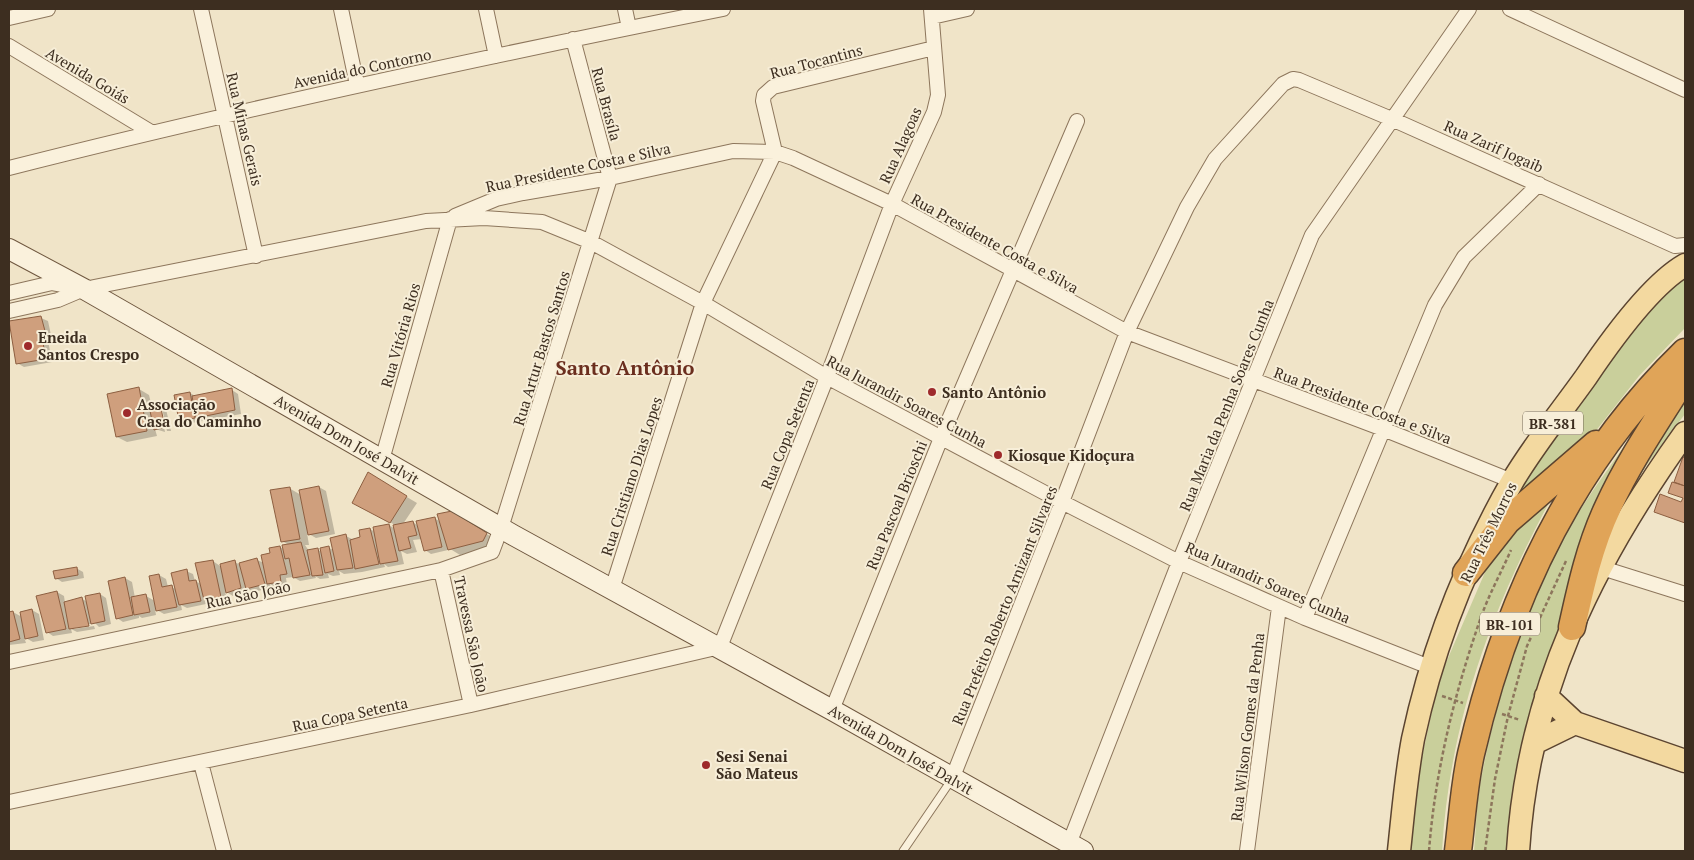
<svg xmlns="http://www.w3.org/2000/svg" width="1694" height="860" font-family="'PT Serif',serif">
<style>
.green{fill:#c9cf9b}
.shadow{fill:#0003}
.building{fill:#cf9f7d;stroke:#8d5f41}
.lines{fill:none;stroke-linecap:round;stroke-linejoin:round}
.lane-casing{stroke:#8d765c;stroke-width:9}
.street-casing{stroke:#8d765c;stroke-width:16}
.secondary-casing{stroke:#6f573f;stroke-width:22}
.primary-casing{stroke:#5b4430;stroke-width:25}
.highway-casing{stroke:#5b4430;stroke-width:29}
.path{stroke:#8d765c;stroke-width:2.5;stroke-dasharray:4 2.5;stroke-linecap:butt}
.lane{stroke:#faf1dc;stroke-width:7}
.street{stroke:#faf1dc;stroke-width:14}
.secondary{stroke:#faf1dc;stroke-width:20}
.primary{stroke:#f3d9a0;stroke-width:22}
.highway{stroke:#e0a458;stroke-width:26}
.poi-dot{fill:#9e2a2b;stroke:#f7eed8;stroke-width:2}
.labels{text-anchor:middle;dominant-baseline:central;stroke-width:4;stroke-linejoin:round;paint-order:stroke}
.shield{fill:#f7eed8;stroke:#756857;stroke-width:1}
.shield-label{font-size:14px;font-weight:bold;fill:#3d2e20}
.street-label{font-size:15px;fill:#3d2e20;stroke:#f7eed8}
.poi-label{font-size:15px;font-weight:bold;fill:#3d2e20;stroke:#f7eed8;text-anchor:start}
.district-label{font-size:20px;font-weight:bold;fill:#6b2e1e;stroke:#f7eed8}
</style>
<rect width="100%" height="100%" fill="#f0e4c8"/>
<!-- green -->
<path class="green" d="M1685 276V328L1639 376 1591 437 1510 505 1528 473 1648 308Z
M1685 391V414L1646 466 1614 519Z
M1634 432 1528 721 1518 767 1508 851H1474C1476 831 1476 811 1479 791 1494 703 1523 615 1565 536 1584 500 1611 466 1634 432Z
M1562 479C1496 596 1450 715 1442 851H1409L1421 762 1439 679 1489 563 1503 535Z"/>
<!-- shadow -->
<path class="shadow" d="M41 318 48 321 51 335H47L52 362 24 367 17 363Z
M139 389 149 395 152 407 160 406 166 409 171 431H167L162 408H160L165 432 155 429 157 436 127 442 117 437Z
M232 390 238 394 241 414 186 424 180 420 190 393 197 397Z
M1684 459H1685V523L1658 513 1682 504 1684 498 1682 486 1676 481Z
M368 474 417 503 403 524 413 522 418 526 434 518 441 522 462 518 496 540 493 546 460 555 447 547 448 550 431 554 425 550 422 539 413 540 417 552 407 554 401 551 404 564 388 567 384 564 385 567 362 572 344 574 339 571 340 575 333 576 328 574 329 578 320 579 315 576 316 578 300 581 293 577 286 578 287 585 275 587 270 584 271 588 253 592 246 588 247 592 233 596 225 591 227 600 212 603 206 599V604L187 608 181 605 182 610 164 614 155 609 156 615 142 618 139 616V618L123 622 117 618 125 578 132 582 135 598 146 596 155 601 159 575 166 579 168 587 177 589 186 571 193 574 195 581 201 584 213 561 220 566 235 562 240 565 257 560 264 563 280 547 285 550 289 545 282 541 289 488 301 495 319 487 326 491 335 534 316 538 307 533 309 545H305L309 551 318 550 322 552 329 548 334 550 346 536 352 539 362 538 370 529 375 532 389 525 395 529 397 526 364 508Z
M76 568 83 572 84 578 62 582 56 578Z
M57 592 64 596 65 603 82 599 88 602 100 594 106 598 111 624 99 627 95 623 74 627V629L94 626 95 629 77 632 71 629 72 633 53 636 47 632Z
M32 610 39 614 44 640 33 642 24 637 26 643 9 645V613L13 612 22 617Z"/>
<!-- building -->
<path class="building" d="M41 316 45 331 41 332 46 359 16 364 9 321Z
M139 387 147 431 116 437 107 394Z
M232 388 235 410 196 418 192 396Z
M190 392 195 418 179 421 174 395Z
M160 404 165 427 154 430 149 406Z
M1683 457 1685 458V486L1674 482Z
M368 472 407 496 390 523 352 503Z
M1672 482 1685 486V523L1654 512 1660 494 1681 502 1683 498 1668 493Z
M319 486 329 531 308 535 299 490Z
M290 487 300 539 281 542 270 490Z
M452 511 487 533 483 541 448 550 437 514Z
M435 517 442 547 424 551 416 521Z
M413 521 417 535 408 537 411 548 399 551 393 525Z
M389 524 398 561 380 564 373 527Z
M370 528 379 564 355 569 350 540 360 537 359 530Z
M346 534 353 568 337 570 330 538Z
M301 542 310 575 293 578 289 558 285 559 282 545Z
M280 546 287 574 280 575 281 582 267 584 261 555 270 553 269 548Z
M329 546 334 571 325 573 320 548Z
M318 548 323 575 312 576 307 550Z
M257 558 265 584 246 589 239 563Z
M213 560 221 597 204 600 195 563Z
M235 560 241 588 226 593 220 564Z
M77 567 78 575 55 579 53 571Z
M187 569 189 581 196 580 201 601 179 605 171 573Z
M159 574 162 587 172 585 177 607 156 611 149 576Z
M125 577 133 615 116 619 108 581Z
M57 591 66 629 46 633 36 596Z
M100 593 105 621 91 624 85 596Z
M146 594 150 612 134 615 131 597Z
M82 597 89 626 69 629 64 602Z
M32 609 38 636 25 639 20 612Z
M13 611 20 639 9 642V612Z"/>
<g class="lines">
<!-- lane casing -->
<g class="lane-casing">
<path id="lane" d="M903 851 952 779"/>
</g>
<!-- street casing -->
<g class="street-casing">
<path id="street" d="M201 9 256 256
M341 9 357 85
M486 9 496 56
M625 9 629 28
M1510 9 1685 90
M932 17 967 9
M9 18 48 9
M9 46 151 132
M775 152 763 101 764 95 773 87 934 48
M9 168C245 108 484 57 723 9
M455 216 496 199 523 193 610 178 733 151 775 152 793 158 892 204 1127 332 1383 429 1512 481
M9 293 52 283 69 286
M9 311 58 300 84 289 426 221 484 218 542 222 591 242 703 303 827 377 1062 502 1179 562 1305 618 1432 668
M382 460 450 219
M1599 567 1685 594
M441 570 471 705
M612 589 703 303 775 152
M1305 618 1435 305 1464 257 1539 184
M9 662 441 570 492 552 501 528 610 178 573 39
M832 710 941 438 1077 121
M201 763 224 851
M952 779 1062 502 1127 332 1187 207 1215 159 1283 84 1293 79 1299 80 1394 120 1675 246 1685 245
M9 802 471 705 720 647 827 377 892 204 934 112 938 95 931 9
M1069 844 1179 562 1312 235 1469 9
M1247 851 1279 607"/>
</g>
<!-- secondary casing -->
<g class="secondary-casing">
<path id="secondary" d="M9 249 84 289 513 535 832 710 1083 851"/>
</g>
<!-- primary casing -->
<g class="primary-casing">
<path id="primary" d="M1546 696 1575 723 1685 761
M1534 743 1575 723
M1399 851C1403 814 1406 776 1413 739 1432 650 1467 561 1512 482 1533 446 1561 412 1586 377 1609 343 1650 285 1685 265
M1518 851C1528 691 1593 561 1685 433"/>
</g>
<!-- highway casing -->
<g class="highway-casing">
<path id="highway" d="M1466 573 1507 521 1596 444
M1572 627C1581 586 1590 545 1608 507 1629 461 1658 419 1685 376
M1458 851C1462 819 1464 785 1471 754 1506 602 1572 462 1685 352"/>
</g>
<!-- path -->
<path class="path" d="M1442 696 1463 703
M1502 714 1520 720
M1429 851C1435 772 1454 695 1480 620 1488 596 1501 573 1511 550
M1485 851 1495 779 1508 716 1527 646 1566 561"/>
<!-- lane -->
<use href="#lane" class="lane"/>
<!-- street -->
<use href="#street" class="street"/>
<!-- secondary -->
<use href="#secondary" class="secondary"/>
<!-- primary -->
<use href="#primary" class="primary"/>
<!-- highway -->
<use href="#highway" class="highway"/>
</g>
<!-- markers -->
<g class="poi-dot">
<circle cx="28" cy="346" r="5"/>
<circle cx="932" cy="392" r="5"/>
<circle cx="127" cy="413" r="5"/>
<circle cx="998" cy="455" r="5"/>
<circle cx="706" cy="765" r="5"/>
</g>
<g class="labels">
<!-- shield labels -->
<g class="shield">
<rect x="1523" y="411.5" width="60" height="23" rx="4"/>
<rect x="1480" y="612.5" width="60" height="23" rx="4"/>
</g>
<g class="shield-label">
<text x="1553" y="423">BR-381</text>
<text x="1510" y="624">BR-101</text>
</g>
<!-- street labels -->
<g class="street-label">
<text transform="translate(816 61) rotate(-15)">Rua Tocantins</text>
<text transform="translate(362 68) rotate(-12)">Avenida do Contorno</text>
<text transform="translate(88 75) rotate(31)">Avenida Goiás</text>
<text transform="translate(607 104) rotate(75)">Rua Brasíla</text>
<text transform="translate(245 129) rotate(77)">Rua Minas Gerais</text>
<text transform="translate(900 145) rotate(-66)">Rua Alagoas</text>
<text transform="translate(1494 146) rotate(24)">Rua Zarif Jogaib</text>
<text transform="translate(578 167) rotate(-12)">Rua Presidente Costa e Silva</text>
<text transform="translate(995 243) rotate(29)">Rua Presidente Costa e Silva</text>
<text transform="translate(400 335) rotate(-74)">Rua Vitória Rios</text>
<text transform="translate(541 348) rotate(-73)">Rua Artur Bastos Santos</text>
<text transform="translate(907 401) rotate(28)">Rua Jurandir Soares Cunha</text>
<text transform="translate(1226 405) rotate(-68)">Rua Maria da Penha Soares Cunha</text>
<text transform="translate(1363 405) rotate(21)">Rua Presidente Costa e Silva</text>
<text transform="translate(787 434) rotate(-68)">Rua Copa Setenta</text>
<text transform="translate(347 439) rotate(30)">Avenida Dom José Dalvit</text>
<text transform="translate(631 476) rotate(-72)">Rua Cristiano Dias Lopes</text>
<text transform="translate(896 505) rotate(-68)">Rua Pascoal Brioschi</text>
<text transform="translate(1488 532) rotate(-64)">Rua Três Morros</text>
<text transform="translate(1268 582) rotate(24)">Rua Jurandir Soares Cunha</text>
<text transform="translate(248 594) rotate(-12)">Rua São João</text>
<text transform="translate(1004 605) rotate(-68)">Rua Prefeito Roberto Arnizant Silvares</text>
<text transform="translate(472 634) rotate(78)">Travessa São João</text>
<text transform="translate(350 714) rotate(-12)">Rua Copa Setenta</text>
<text transform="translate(1247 727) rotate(-83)">Rua Wilson Gomes da Penha</text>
<text transform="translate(901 749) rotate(30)">Avenida Dom José Dalvit</text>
</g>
<!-- poi labels -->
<g class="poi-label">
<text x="38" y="337">Eneida<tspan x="38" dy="17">Santos Crespo</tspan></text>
<text x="942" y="392">Santo Antônio</text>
<text x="137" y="404">Associação<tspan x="137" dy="17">Casa do Caminho</tspan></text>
<text x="1008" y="455">Kiosque Kidoçura</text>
<text x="716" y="756">Sesi Senai<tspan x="716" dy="17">São Mateus</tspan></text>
</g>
<!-- district labels -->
<g class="district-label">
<text x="625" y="367">Santo Antônio</text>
</g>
</g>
<!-- border -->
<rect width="1694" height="860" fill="none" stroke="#3d2e20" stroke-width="20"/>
</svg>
